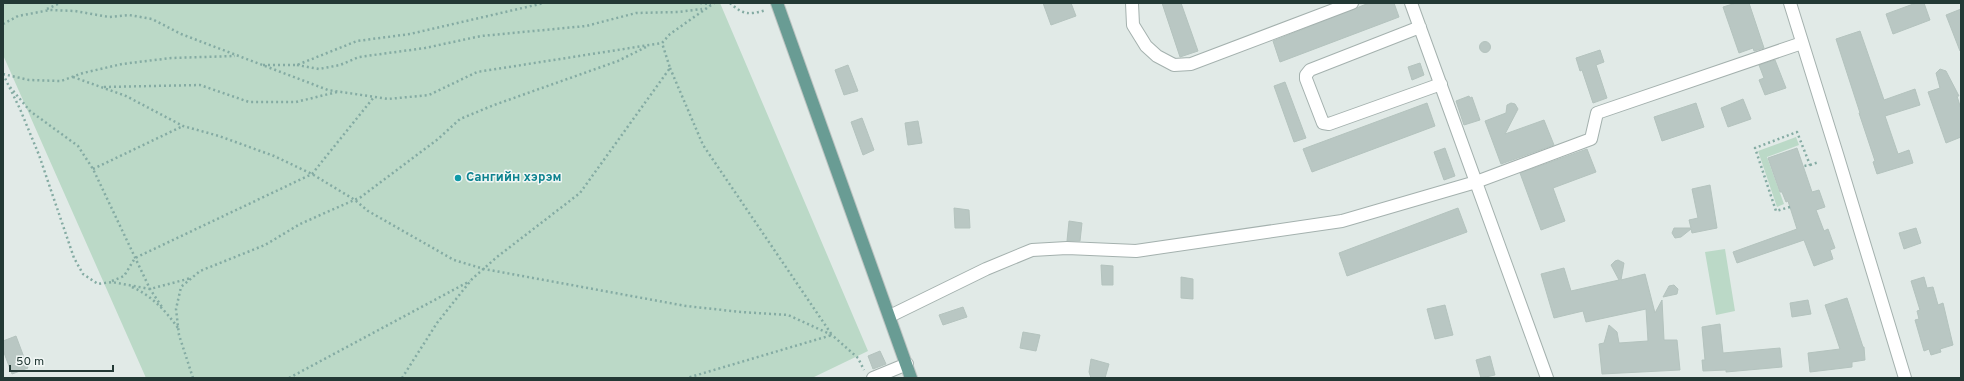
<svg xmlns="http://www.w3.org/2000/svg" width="1964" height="381" font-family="Overpass,sans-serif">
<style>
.green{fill:#bbd9c7}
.building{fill:#b9c7c3;stroke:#b4c3be}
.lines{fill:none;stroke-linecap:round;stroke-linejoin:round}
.minor-casing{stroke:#a4b1ae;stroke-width:14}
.major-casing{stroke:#bdc4c2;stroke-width:14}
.path{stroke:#84aba3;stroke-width:2.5;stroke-dasharray:2 3;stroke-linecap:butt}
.minor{stroke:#fff;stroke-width:12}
.major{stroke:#699c94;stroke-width:12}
.culture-dot{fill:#0f9aa8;stroke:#f1f7f5;stroke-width:1.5}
.labels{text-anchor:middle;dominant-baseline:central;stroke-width:3;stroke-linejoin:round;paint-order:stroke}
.culture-label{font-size:13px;font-weight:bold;fill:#0d838f;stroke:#f1f7f5;text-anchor:start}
</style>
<rect width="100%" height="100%" fill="#e1eae7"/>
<!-- green -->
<path class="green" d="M3 3H720L868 351 812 378H146L3 55Z
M1796 137 1799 145 1767 157 1784 204 1777 207 1758 151Z
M1725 249 1735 311 1716 315 1705 252Z"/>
<!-- building -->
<path class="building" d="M1043 3H1071L1076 16 1051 25Z
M1162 3H1181L1198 51 1180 57Z
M1369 3H1394L1399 17 1280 62 1273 41Z
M1736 3H1749L1764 48 1754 51 1753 48 1739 53 1723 7Z
M1916 3H1924L1930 20 1893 34 1886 14Z
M1961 9V51H1960L1946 15Z
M1860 31 1884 100 1915 89 1920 105 1885 116 1898 154 1909 150 1913 163 1877 174 1873 162 1875 161 1859 113H1860L1836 39Z
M1479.5 47a5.5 5.5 0 1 1 11 0a5.5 5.5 0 1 1-11 0Z
M1600 50 1604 62 1596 65 1607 98 1593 103 1582 70 1580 71 1576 58Z
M1775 60 1786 88 1765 95 1759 80 1764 78 1759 65Z
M1420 63 1424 75 1412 80 1408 67Z
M848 65 858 91 844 95 835 70Z
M1940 69 1946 71 1959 96H1957L1961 109V137L1946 143 1928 92 1940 88 1936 73Z
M1285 82 1306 138 1294 142 1274 86Z
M1469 96 1470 98 1472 97 1480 120 1464 125 1456 101Z
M1743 99 1751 119 1728 127 1721 108Z
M1427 103 1435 126 1312 172 1303 149Z
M1511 103 1515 104 1518 109 1505 134 1544 120 1554 145 1501 164 1485 121 1506 113 1507 105Z
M1696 103 1704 127 1662 141 1654 117Z
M862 118 874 150 863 155 851 122Z
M918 121 922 143 908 145 905 123Z
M1445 148 1455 176 1444 180 1434 152Z
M1797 148 1812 192 1819 190 1825 207 1816 210 1824 231 1828 229 1835 248 1830 250 1833 259 1814 266 1804 240 1737 263 1733 252 1797 229 1788 201 1786 202 1782 192H1780L1768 158Z
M1587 149 1596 172 1553 188 1565 221 1541 230 1520 173Z
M1710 185 1717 228 1692 233 1691 229 1681 237 1675 238 1672 233 1674 228H1691L1689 220 1698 218 1692 189Z
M954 208 969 210 970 228H955Z
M1458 208 1467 232 1347 276 1339 253Z
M1069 221 1082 223 1080 241H1067Z
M1916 228 1921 243 1904 249 1899 233Z
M1618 260 1624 263 1621 280 1645 274 1655 313 1662 300 1664 340H1677L1680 370 1602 374 1599 344 1604 343 1609 325 1617 332 1619 343 1648 341 1646 309 1586 322 1583 311 1554 318 1541 274 1564 268 1571 291 1619 280 1611 265 1615 261Z
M1101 265 1113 266V285H1102Z
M1181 277 1193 279V299L1181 298Z
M1924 277 1927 288 1933 287 1938 305 1943 303 1953 345 1940 349 1941 352 1931 355 1929 349 1924 351 1915 320 1919 319 1917 311 1920 310 1911 281Z
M1674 285 1678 289 1677 294 1663 297 1669 286Z
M1847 298 1863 347H1864L1865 360 1852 362V367L1810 372 1808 353 1840 349 1825 305Z
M1808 300 1811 314 1792 317 1790 303Z
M1445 305 1453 335 1435 339 1427 309Z
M963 307 967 317 943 325 939 315Z
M1720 324 1723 353 1780 348 1782 367 1726 372V370L1703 371 1702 360H1705L1702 327Z
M1023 332 1040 335 1036 351 1020 348Z
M16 336 28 368 12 374 3 350V341Z
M880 351 886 364 873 369 868 356Z
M1490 356 1495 375 1481 378 1476 360Z
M1091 359 1109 364 1105 378H1091L1089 372Z"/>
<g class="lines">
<!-- minor casing -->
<g class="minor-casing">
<path id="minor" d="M1132 3 1133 25 1146 46 1157 56 1174 65 1191 64 1352 3
M1411 3 1547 378
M1790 3 1837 154 1905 378
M1420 27 1310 70 1306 75V79L1323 123 1329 124 1441 84
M890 316 986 269 1032 250 1067 248 1136 251 1342 221 1476 182 1591 139 1597 113 1802 43
M873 378 907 364"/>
</g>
<!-- major casing -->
<g class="major-casing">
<path id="major" d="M777 3 911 378"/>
</g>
<!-- path -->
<path class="path" d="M700 3 711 4
M730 3C743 15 749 15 766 10
M47 9 60 3
M3 24 18 16 50 10 75 11 109 17 129 15 152 19 181 34 328 90 388 99 429 95 477 72 662 43
M263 65H297L357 41 410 34 544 3
M297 65 319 69 340 65 359 57 425 48 481 36 586 26 636 13 678 12 702 9
M670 68 703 145 832 335 687 378
M3 74 20 109 39 155 74 258 83 274 98 284 112 282 150 289 191 278
M3 74 29 80 61 81 83 73 122 64 171 58 235 56
M73 77 126 96 183 126 219 136 274 156 312 174 355 200 368 211 454 260 484 269 686 306 741 312 788 315 832 335 858 358 864 370
M10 87 30 111 78 146 93 169 150 289 162 307
M104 87 200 85 249 102H296L337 92
M1810 165 1819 162
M93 169 183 126
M1790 207 1776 211 1755 148 1797 132 1810 165 1804 166
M112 281 124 276 135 258 312 174 374 97
M132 287C152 296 165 310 178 328
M193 378 179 335 176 309 181 287 200 271 265 245 300 224 361 197 438 139 460 119 494 105 618 61 648 46
M289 378 470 281
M402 378 437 323 472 279 497 257 580 193 670 68 662 43 670 34 714 3"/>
<!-- minor -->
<use href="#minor" class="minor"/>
<!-- major -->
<use href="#major" class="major"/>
</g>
<!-- markers -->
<circle class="culture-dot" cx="458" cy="178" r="4"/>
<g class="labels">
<!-- culture labels -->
<g class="culture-label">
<text x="466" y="178">Сангийн хэрэм</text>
</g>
</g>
<!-- border -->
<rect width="1964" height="381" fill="none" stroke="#233935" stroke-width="8"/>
<!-- scale -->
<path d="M10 365v6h103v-6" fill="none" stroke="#233935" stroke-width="2"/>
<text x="16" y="365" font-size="12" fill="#233935" stroke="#f1f7f5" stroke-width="3" paint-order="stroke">50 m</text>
</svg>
